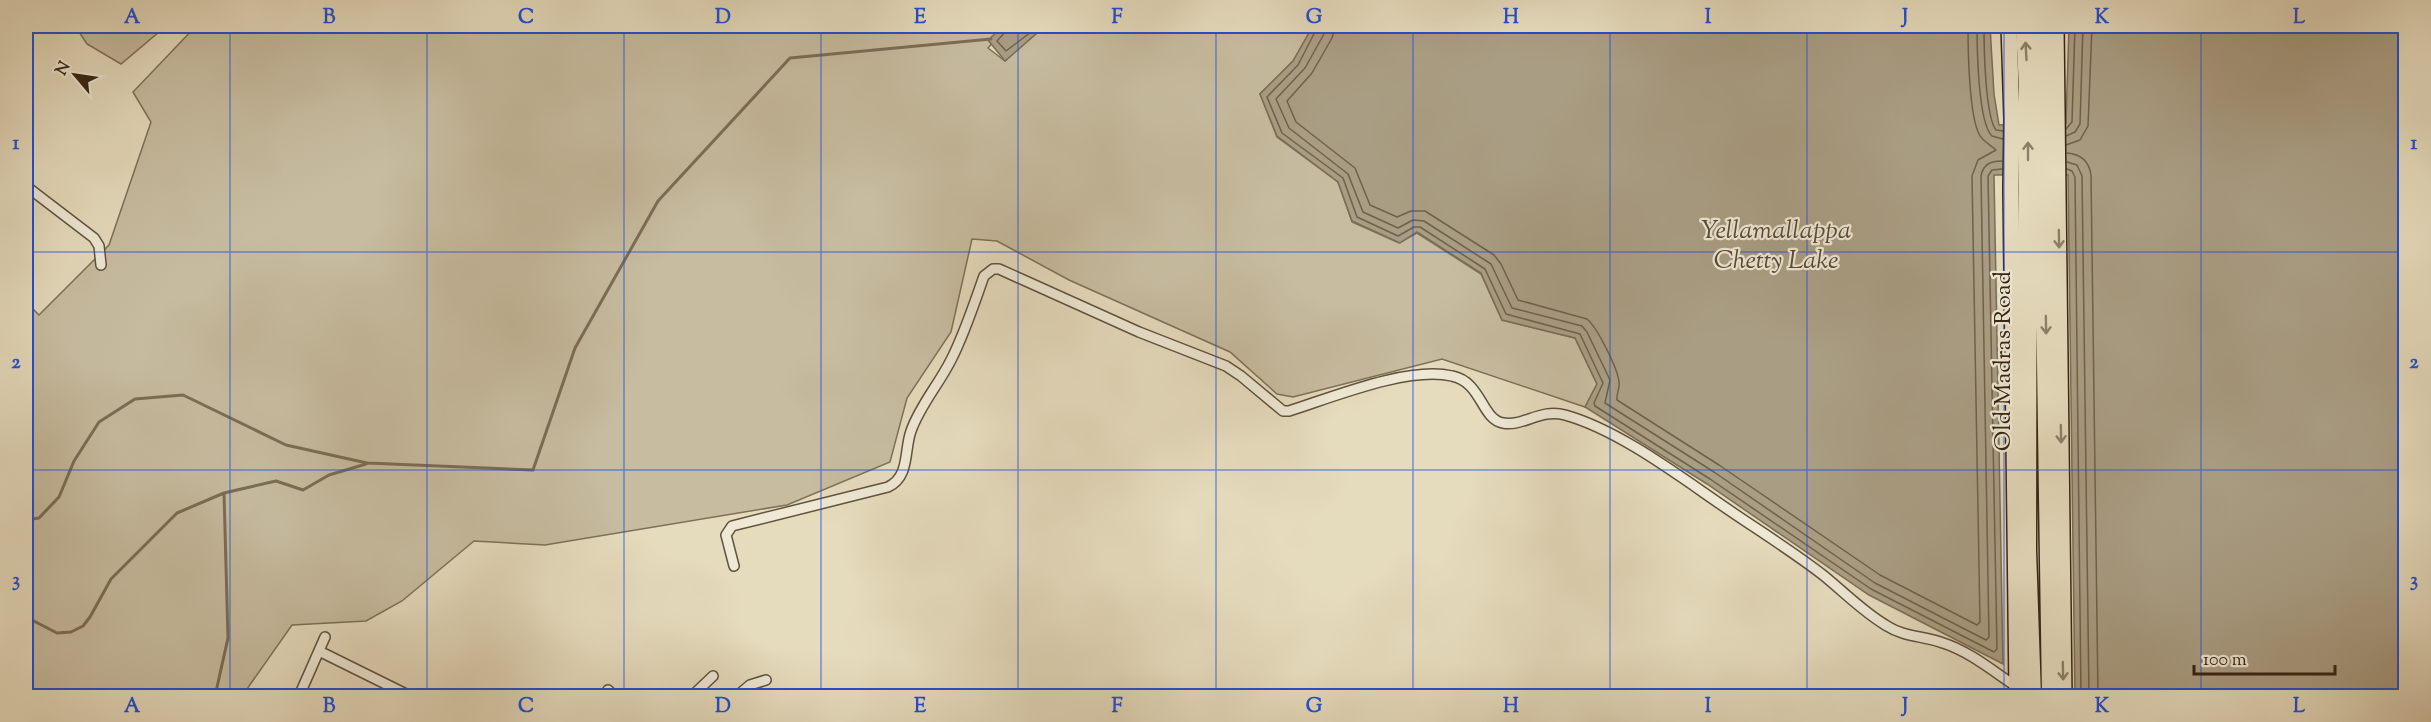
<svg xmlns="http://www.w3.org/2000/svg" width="2431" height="722" font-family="'Sorts Mill Goudy',serif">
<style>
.green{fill:#c7bca0;stroke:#7e705a;stroke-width:1.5}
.water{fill:#a99d83;stroke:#7b6d56;stroke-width:1.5}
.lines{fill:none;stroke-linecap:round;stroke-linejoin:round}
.shore{stroke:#6f614b;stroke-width:1.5}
.stream{stroke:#7b6d56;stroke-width:3}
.street-casing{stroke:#61523e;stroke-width:12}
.primary-casing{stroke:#352513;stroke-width:18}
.highway-casing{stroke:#352513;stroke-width:21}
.street{stroke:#eee8d4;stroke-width:9}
.primary{stroke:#e5dbbd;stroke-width:15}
.highway{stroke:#e5dbbd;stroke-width:18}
.oneway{stroke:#8d8068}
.grid{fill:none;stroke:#1d4ed8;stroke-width:1.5;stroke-opacity:0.55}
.labels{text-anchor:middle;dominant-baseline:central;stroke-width:4.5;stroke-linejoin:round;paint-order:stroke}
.street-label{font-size:24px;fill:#352513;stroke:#eee8d4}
.water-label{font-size:26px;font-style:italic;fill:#584935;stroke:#eee8d4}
.neatline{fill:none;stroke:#1d4ed8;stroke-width:2}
.grid-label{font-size:20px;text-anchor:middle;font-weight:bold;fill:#1d4ed8}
</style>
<rect width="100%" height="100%" fill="#e5dbbd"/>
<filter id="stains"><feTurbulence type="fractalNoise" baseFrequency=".00333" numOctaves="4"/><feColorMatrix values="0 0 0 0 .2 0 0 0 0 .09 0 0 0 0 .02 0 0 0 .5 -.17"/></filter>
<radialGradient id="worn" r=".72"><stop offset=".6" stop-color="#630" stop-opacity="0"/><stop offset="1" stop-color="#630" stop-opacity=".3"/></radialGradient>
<!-- green -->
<path class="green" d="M75 26H166L121 64 87 44Z
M196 26H547L551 31 560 26H1008L988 48 1005 61 1037 33 1053 26H1313L1293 61 1260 94 1277 137 1338 182 1352 222 1399 243 1417 233 1481 274 1502 320 1575 338 1597 384 1585 407 1442 359 1293 397 1277 394 1230 352 1069 280 997 241 972 239 951 332 907 398 890 462 787 505 545 545 474 541 402 601 366 621 292 625 242 696H26V302L39 315 109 245 151 122 133 92Z"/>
<!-- water -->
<path class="water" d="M1004 26H1052L1037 33 1005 61 988 40Z
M1313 26H1990L1994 94 1999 125 2066 123 2069 26H2405V696H2075L2068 175H1994L2003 664 1869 595 1707 484 1585 407 1597 384 1575 338 1502 320 1481 273 1417 232 1400 243 1352 221 1338 182 1277 136 1260 94 1293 61Z"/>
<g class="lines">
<!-- shore -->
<path class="shore" d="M1007 26 1006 31 997 41 1006 51 1039 26
M1318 26 1298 65 1267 97 1282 133 1343 178 1357 217 1398 236 1414 227H1420L1485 269 1506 314 1580 334 1603 383 1594 403 1595 406 1710 479 1871 589 1994 652 1997 649 1988 176 1992 170 2002 169
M1326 26 1324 34 1305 68 1276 99 1289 128 1348 174 1363 212 1398 228 1413 220 1424 221 1491 264 1512 308 1582 326 1587 332 1610 380 1605 403 1714 472 1875 583 1986 640 1989 637 1981 176C1983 164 1991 161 2002 161
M1335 26 1332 38 1312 73 1287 101 1296 122 1355 168 1370 205 1397 217 1411 211H1425L1494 255 1501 264 1518 300 1587 319C1597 327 1618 369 1619 382 1620 389 1616 394 1617 400L1719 465 1880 575 1977 625 1980 622 1972 176 1978 160 1996 150C1990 144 1983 142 1979 134 1969 114 1968 50 1968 26
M1977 26C1977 47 1978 123 1992 136L2003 139
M1984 26C1984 46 1985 116 1996 130L2003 131
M2066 129 2072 122 2075 26
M2066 136 2075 132 2080 124 2083 26
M2066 145 2080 140 2088 126 2092 26
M2067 153C2080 154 2089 161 2091 175L2098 696
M2067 162 2077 165 2082 176 2089 696
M2067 169 2072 171 2075 177 2081 696"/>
<!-- stream -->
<path class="stream" d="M26 520 39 518 59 497 74 461 99 422 135 399 183 395 286 445 367 463 533 470 575 348 658 201 790 58 991 39
M26 617 57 633 71 632 83 626 90 617 111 579 177 513 224 493 276 481 303 490 329 475 366 464
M215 696 228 638 224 493"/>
<!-- street casing -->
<g class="street-casing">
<path id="street" d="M26 28 28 26
M26 186 94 238 99 246 101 265
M734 566 726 535 732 526 888 487C910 477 904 450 911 431 920 405 940 383 952 358 965 332 974 304 984 276L993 269H999L1139 332 1226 366 1241 376 1283 411H1289C1333 397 1408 366 1452 376 1482 382 1481 419 1503 423 1523 427 1541 408 1565 415 1619 430 1679 476 1726 508 1758 530 1792 551 1823 575 1844 592 1863 612 1887 626 1904 637 1924 636 1943 643 1969 651 1994 672 2017 687
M319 651 410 696
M608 690 615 696
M299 696 325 637
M692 696 713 676
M737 696 750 685 766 680"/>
</g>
<!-- primary casing -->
<g class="primary-casing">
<path id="primary" d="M2009 26 2012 119 2011 189 2017 696
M2056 26 2064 696"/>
</g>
<!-- highway casing -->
<g class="highway-casing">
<path id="highway" d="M2025 26 2028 87 2027 550 2032 696
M2041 26 2051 696"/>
</g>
<!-- street -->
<use href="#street" class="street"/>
<!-- primary -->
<use href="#primary" class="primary"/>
<!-- highway -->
<use href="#highway" class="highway"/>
</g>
<!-- one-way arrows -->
<defs><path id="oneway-shaft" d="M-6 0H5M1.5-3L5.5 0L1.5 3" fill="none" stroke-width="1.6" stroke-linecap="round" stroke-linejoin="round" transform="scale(1.5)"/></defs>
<g class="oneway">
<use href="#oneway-shaft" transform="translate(2026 51) rotate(-93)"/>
<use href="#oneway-shaft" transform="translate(2028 151) rotate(-90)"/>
<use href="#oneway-shaft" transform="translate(2059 239) rotate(89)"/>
<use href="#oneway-shaft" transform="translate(2046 325) rotate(89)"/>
<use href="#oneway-shaft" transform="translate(2061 434) rotate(89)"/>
<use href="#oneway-shaft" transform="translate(2063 671) rotate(89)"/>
</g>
<!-- grid -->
<path class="grid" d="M230 26V696M427 26V696M624 26V696M821 26V696M1018 26V696M1216 26V696M1413 26V696M1610 26V696M1807 26V696M2004 26V696M2201 26V696M26 252H2406M26 470H2406"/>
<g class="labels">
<!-- street labels -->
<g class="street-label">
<text transform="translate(2004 361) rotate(-90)">Old Madras Road</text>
</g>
<!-- water labels -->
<g class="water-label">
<text x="1776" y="231">Yellamallappa<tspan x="1776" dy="30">Chetty Lake</tspan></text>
</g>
</g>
<!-- margin -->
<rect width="2431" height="722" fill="none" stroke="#e5dbbd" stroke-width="66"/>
<!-- north arrow -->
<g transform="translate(75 75) rotate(299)" stroke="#eee8d4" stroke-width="4.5" paint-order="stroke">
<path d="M0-4.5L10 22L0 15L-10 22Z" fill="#352513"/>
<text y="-9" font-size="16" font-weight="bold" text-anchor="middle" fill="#352513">N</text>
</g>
<!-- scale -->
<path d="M2194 665v9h141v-9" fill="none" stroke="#352513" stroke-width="3"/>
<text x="2203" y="665" font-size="18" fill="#352513" stroke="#eee8d4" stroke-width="4.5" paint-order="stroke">100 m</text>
<rect x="33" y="33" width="2365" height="656" class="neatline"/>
<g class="grid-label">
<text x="132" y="23">A</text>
<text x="329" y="23">B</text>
<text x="526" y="23">C</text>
<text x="723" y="23">D</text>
<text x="920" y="23">E</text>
<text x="1117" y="23">F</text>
<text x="1314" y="23">G</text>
<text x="1511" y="23">H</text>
<text x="1708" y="23">I</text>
<text x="1905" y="23">J</text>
<text x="2102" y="23">K</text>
<text x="2299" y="23">L</text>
<text x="16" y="149">1</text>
<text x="2414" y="149">1</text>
<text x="16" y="368">2</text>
<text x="2414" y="368">2</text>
<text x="16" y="586">3</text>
<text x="2414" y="586">3</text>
<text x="132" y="712">A</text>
<text x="329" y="712">B</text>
<text x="526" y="712">C</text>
<text x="723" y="712">D</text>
<text x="920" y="712">E</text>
<text x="1117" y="712">F</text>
<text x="1314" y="712">G</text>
<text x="1511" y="712">H</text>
<text x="1708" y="712">I</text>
<text x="1905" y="712">J</text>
<text x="2102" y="712">K</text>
<text x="2299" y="712">L</text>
</g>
<rect width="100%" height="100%" filter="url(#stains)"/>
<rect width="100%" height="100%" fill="url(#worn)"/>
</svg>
